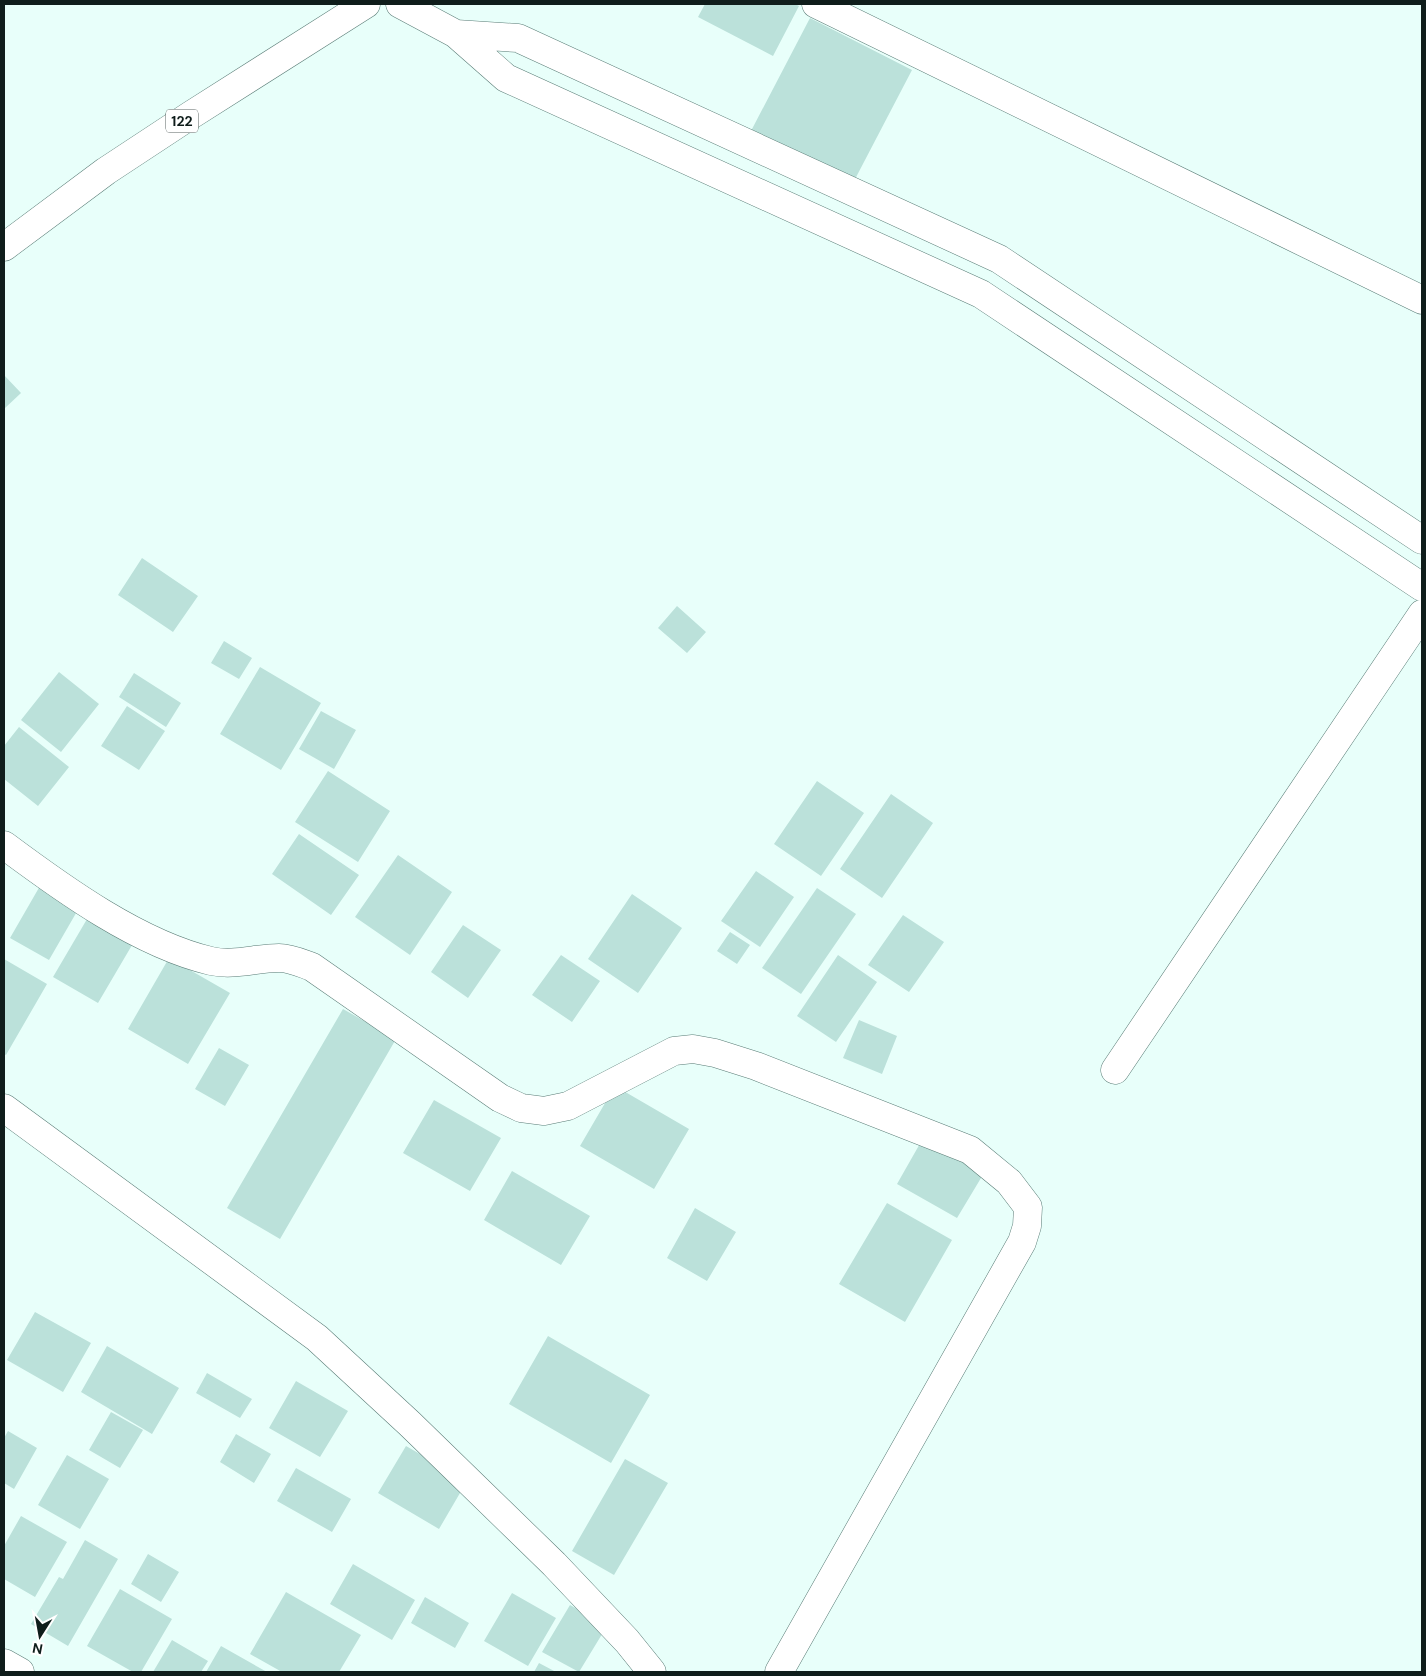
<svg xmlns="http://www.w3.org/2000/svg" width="1426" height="1676" font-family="'DM Sans',sans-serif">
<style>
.building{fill:#bbe1da}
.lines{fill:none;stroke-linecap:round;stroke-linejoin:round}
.minor-casing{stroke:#597c76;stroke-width:29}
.major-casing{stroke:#597c76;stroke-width:29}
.minor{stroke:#fff;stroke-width:28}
.major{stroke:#fff;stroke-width:28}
.labels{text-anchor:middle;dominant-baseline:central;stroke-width:5;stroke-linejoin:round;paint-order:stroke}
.shield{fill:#fff;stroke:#57615f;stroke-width:1}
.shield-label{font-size:14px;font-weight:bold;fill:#0f1d1b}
</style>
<rect width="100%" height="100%" fill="#e8fffa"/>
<!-- building -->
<path class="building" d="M705 4H795L799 6 773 56 698 17Z
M810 18 912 70 853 183 751 131Z
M4 375 21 393 4 409Z
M142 558 198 596 173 632 118 595Z
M677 606 706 632 687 653 658 628Z
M224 641 252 658 239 679 211 663Z
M260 667 321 703 281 770 220 734Z
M59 672 99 704 61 752 21 720Z
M134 673 181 703 166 727 119 697Z
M127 706 165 731 139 770 101 746Z
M321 711 356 730 334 769 299 749Z
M19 727 69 767 38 806 4 779V746Z
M328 771 390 811 358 862 295 822Z
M817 781 864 813 821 876 774 844Z
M891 794 933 823 882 898 840 869Z
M299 834 359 875 331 915 272 874Z
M398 855 452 892 410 955 355 917Z
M756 871 794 897 760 947 721 921Z
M44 879 83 901 49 960 10 938Z
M817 888 856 914 801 994 762 968Z
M632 894 682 928 638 993 588 959Z
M90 914 135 940 98 1003 53 977Z
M903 915 944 942 909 992 868 965Z
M463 925 501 950 468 998 431 972Z
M730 932 750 945 737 964 717 951Z
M561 955 600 981 572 1022 532 995Z
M838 955 877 982 836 1042 797 1016Z
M169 958 230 993 188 1064 128 1029Z
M4 959 47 984 6 1055 4 1054Z
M343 1009 396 1039 280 1239 227 1208Z
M859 1020 897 1036 882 1074 843 1058Z
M219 1048 249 1065 225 1106 195 1089Z
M615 1086 689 1129 654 1189 580 1146Z
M434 1100 501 1138 470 1191 403 1153Z
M926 1133 987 1168 957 1218 897 1184Z
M512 1171 590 1216 561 1265 484 1220Z
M887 1203 952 1240 905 1322 839 1284Z
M695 1208 736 1232 707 1281 667 1258Z
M35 1312 91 1343 63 1392 7 1360Z
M548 1336 650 1395 611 1463 509 1404Z
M107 1346 179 1388 152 1434 81 1392Z
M207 1373 252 1399 240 1418 196 1393Z
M296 1381 348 1411 320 1457 269 1428Z
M111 1412 143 1430 120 1468 89 1450Z
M8 1431 37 1448 14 1489 4 1483V1438Z
M236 1434 271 1454 254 1483 220 1462Z
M406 1446 467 1481 439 1529 378 1493Z
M67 1455 109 1479 80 1529 38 1505Z
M625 1459 668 1483 614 1575 572 1551Z
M296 1468 351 1499 332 1532 277 1501Z
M21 1516 67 1542 35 1597 4 1579V1546Z
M85 1540 118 1559 68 1646 31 1624 59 1577 63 1579Z
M148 1554 179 1572 161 1602 131 1584Z
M353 1564 415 1600 392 1640 330 1604Z
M120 1589 172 1619 141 1672H133L87 1646Z
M286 1592 361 1635 339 1672H282L250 1654Z
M512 1593 556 1618 528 1666 484 1641Z
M425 1597 469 1623 455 1648 411 1623Z
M570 1605 607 1626 579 1672 542 1652Z
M172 1640 208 1661 201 1672H153Z
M221 1646 267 1672H206Z
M539 1663 556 1672H534Z"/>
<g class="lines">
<!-- minor casing -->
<g class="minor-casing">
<path id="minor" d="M400 4 456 34 506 78 981 294 1422 587
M816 4 1422 300
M456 34 518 38 999 259 1422 540
M4 845C63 889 139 944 211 961 234 966 256 958 279 958 291 958 301 963 312 967L500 1098 521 1108 544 1111 568 1106 674 1051 693 1049 715 1053 756 1066 970 1150 1009 1182 1028 1207 1027 1226 1022 1242 779 1672
M1115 1070 1422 614
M4 1108 317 1338 410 1424 554 1564 627 1641 652 1672
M4 1663 20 1672"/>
</g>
<!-- major casing -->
<g class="major-casing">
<path id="major" d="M4 247 106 171 191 115 366 4"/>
</g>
<!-- minor -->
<use href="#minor" class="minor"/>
<!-- major -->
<use href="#major" class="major"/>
</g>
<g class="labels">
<!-- shield labels -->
<rect class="shield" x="166" y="109.5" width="32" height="23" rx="4"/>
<g class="shield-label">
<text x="182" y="121">122</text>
</g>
</g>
<!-- border -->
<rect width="1426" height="1676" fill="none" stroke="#0f1d1b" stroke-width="10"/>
<!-- north arrow -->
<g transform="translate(40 1636) rotate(191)" stroke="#ffffff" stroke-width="4" paint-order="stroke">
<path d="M0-4L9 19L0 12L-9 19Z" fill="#0f1d1b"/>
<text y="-8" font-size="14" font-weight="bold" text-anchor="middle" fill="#0f1d1b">N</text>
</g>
</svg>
